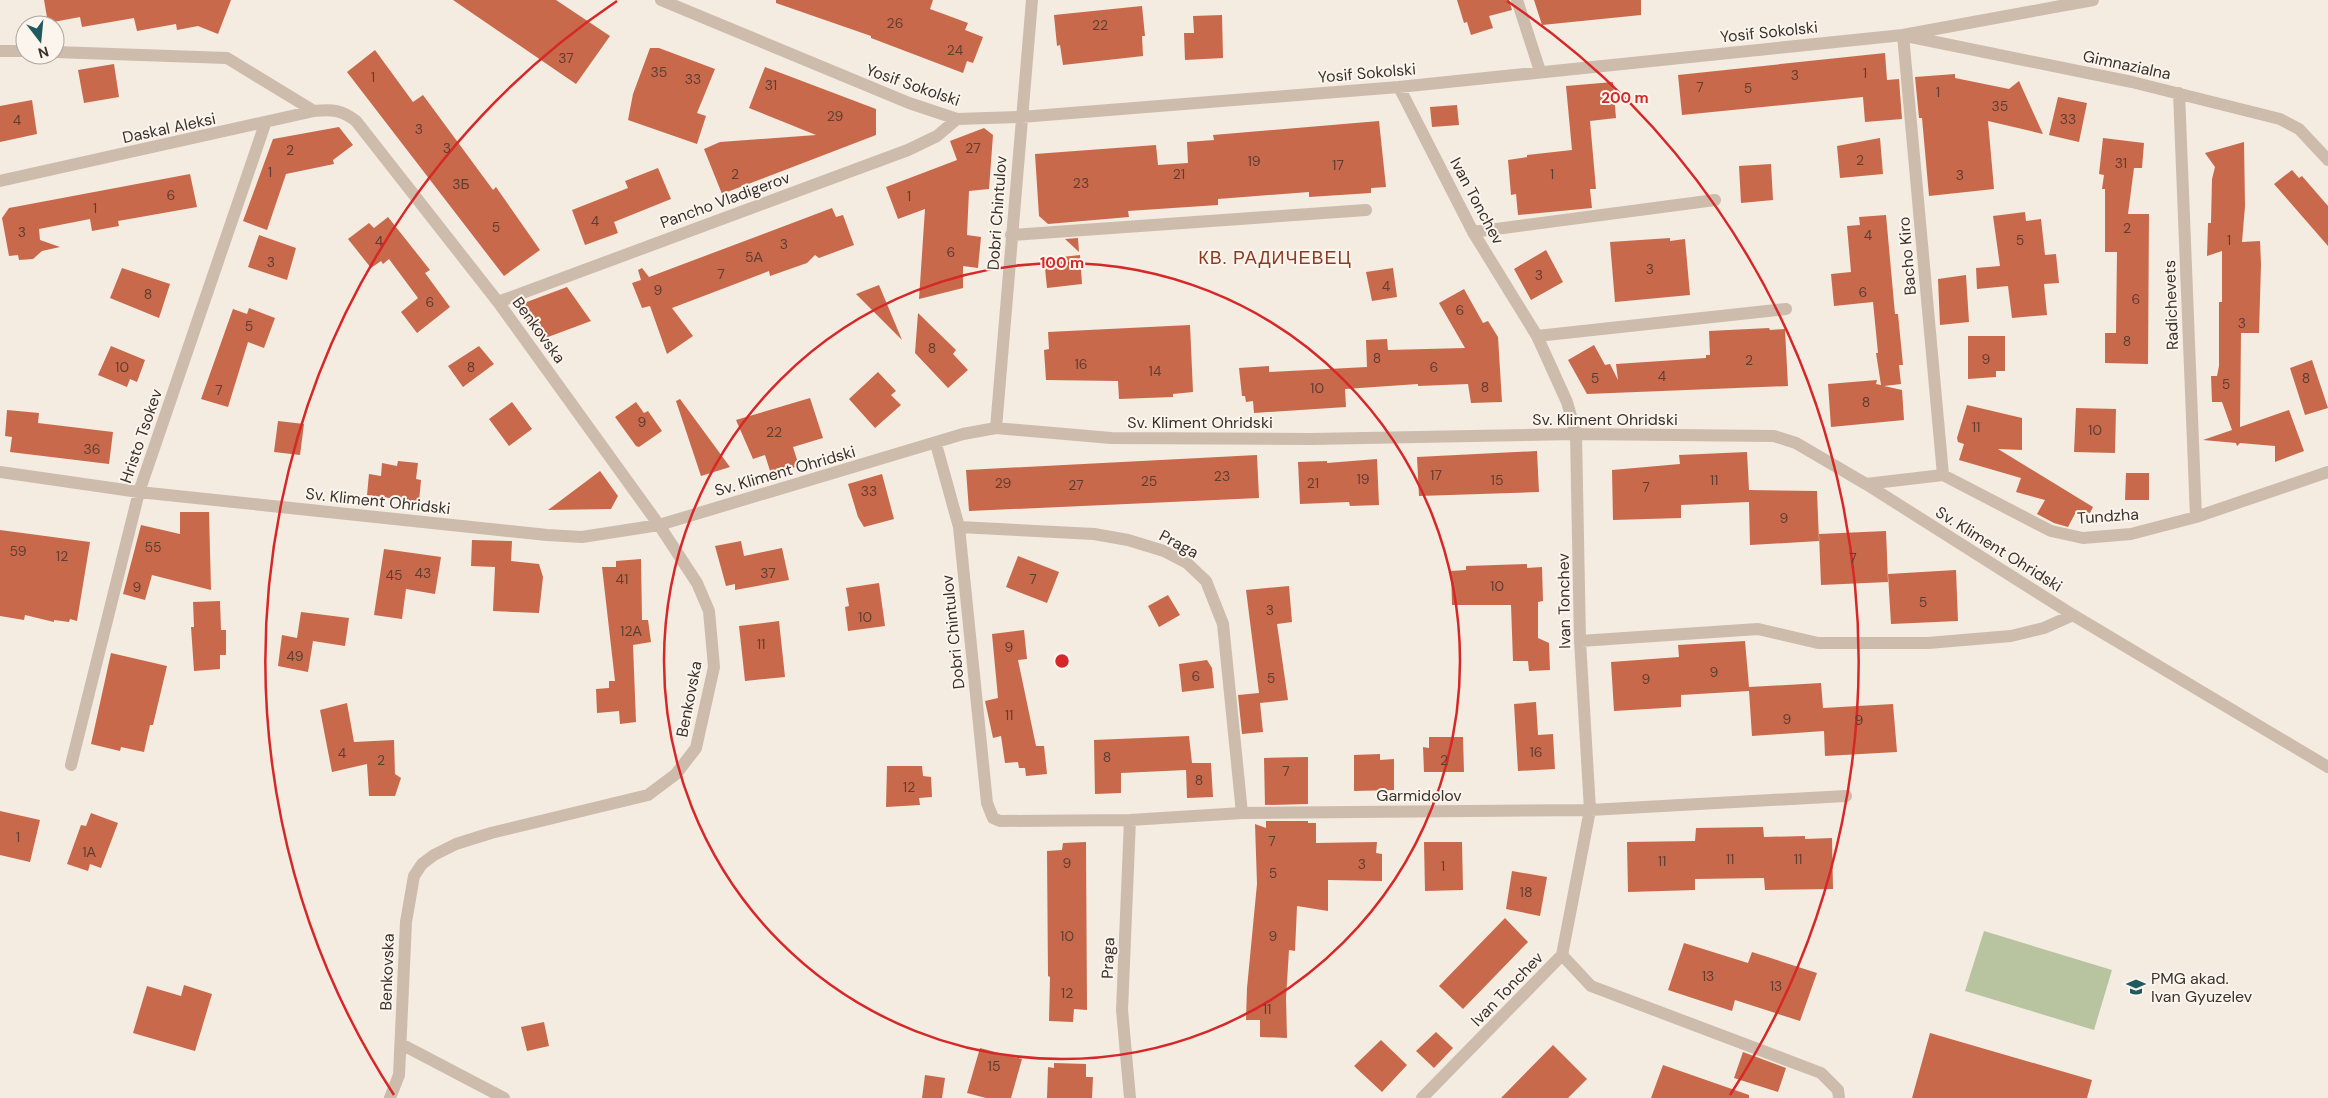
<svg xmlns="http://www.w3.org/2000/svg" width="2328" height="1098" font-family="'DM Sans',sans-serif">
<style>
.green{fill:#b8c4a0}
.building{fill:#c8694b}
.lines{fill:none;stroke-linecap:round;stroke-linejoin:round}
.minor{stroke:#cdbbac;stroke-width:12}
.ring{fill:none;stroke:#d62828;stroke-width:2.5}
.labels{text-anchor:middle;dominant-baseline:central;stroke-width:4;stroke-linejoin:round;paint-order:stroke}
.number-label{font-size:14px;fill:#5e3e33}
.street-label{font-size:16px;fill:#3b302b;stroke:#fbf5ee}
.poi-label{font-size:16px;fill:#3b302b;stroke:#fbf5ee;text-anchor:start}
.neighbourhood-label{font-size:18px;letter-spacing:1px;fill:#8c3b22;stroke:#fbf5ee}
.centre{fill:#d62828;stroke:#fbf5ee;stroke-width:2.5}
.ring-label{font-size:15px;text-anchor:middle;font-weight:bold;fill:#d62828;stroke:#fbf5ee;stroke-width:4;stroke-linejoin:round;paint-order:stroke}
</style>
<rect width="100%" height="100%" fill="#f4ebe1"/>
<!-- green -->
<path class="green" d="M1984 931 2112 970 2094 1030 1965 991Z"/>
<!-- building -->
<path class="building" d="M44 0H231L218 34 198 26 177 30 176 24 137 31 134 18 82 27 80 17 48 23Z
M453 0H556L610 36 576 84Z
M776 0H933L930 9 968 23 965 30 983 37 973 63 967 61 963 73 871 38V36L776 3Z
M1457 0H1509L1512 10 1489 16 1493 28 1471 35 1467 22 1464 23Z
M1534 0H1641V15L1542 25Z
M1142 6 1145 36H1142L1143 56 1063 65 1060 45 1057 46 1054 15Z
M1222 15 1223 58 1185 60 1184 33H1194L1193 16Z
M650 48H659L715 69 697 113 706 116 697 144 628 120 633 94Z
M375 50 413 102 423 95 493 190 496 187 540 250 504 276 347 72Z
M1885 53 1887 80 1899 79 1902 119 1865 122 1863 97 1682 115 1678 75Z
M114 64 119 97 84 103 78 70Z
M765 67 876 109V135L722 194 704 149 720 142 816 135 749 108Z
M1955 74V78L2009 89 2019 81 2043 134 1988 121 1994 189 1929 196 1922 118H1919L1915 77Z
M1613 82 1616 118 1590 121 1596 189H1590L1592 208 1518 215 1516 194 1511 195 1508 160 1527 157V155L1572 150 1566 86Z
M2058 97 2087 103 2079 142 2049 135Z
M32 100 37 134 0 142V106Z
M1457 105 1459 125 1432 127 1430 107Z
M1379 121 1386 187 1371 188V193L1309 197V192L1218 199V205L1128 211 1129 217 1048 224 1039 216 1035 154 1156 145 1158 165 1188 163 1187 142 1214 140 1213 135Z
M339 127 353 145 333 160 334 164 286 174 267 230 243 221 273 139Z
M984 128 993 135 989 189 969 191 967 235 981 237 978 268 963 266V288L919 299 925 209 898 219 886 187 957 160 950 141Z
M1880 138 1883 174 1840 178 1837 146Z
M2103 138 2144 143 2142 168H2134L2128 214H2149L2148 364 2105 363V333H2116L2117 252H2105V189H2102L2104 175 2099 174Z
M2244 142 2245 206 2242 242 2260 241 2261 264 2259 333H2241L2240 427 2289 410 2304 451 2275 462V446L2240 443 2237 446 2236 443 2203 440 2232 430 2222 402H2212L2211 376H2217L2219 366V302H2222V251L2207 256 2208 223H2211L2212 179 2215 167 2205 153Z
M1771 164 1773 200 1741 203 1739 166Z
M658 168 671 199 614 222 618 233 585 245 572 210 628 188 625 181Z
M2292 170 2299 178 2302 176 2328 206V246L2274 184Z
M190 174 197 207 118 221 119 226 92 231 90 219 39 229 40 240 60 247 42 251 33 259 19 260 18 255 9 256 2 218 9 208Z
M832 208 836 217 843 215 854 245 819 258 815 255 807 263 770 276 769 271 672 308 693 336 667 354 650 306 642 308 632 283 641 280 638 270 642 268 649 277Z
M2025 212 2026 221 2041 219 2045 255 2056 254 2059 283 2044 284 2047 315 2012 318 2008 286 1977 289 1976 268 2000 266 1993 216Z
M1886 215 1895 314H1898L1903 365H1899L1901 384 1884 386 1902 390 1904 420 1831 427 1828 384 1877 380 1876 384 1881 385 1876 353H1878L1873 302 1834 306 1831 274 1851 272 1847 226 1860 225 1859 217Z
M388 217 430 270 425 273 450 307 417 333 401 312 418 298 389 259 383 264 381 261 371 268 348 239 369 223 374 228Z
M259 235 296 248 287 280 248 267Z
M1078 238 1079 252 1065 239Z
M1670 238V241L1685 239 1690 295 1615 302 1610 242Z
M1546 250 1563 282 1531 300 1514 269Z
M1080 255 1082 284 1047 288 1044 259Z
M122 268 170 284 159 318 110 298Z
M1393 268 1397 297 1372 301 1366 272Z
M1966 275 1969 322 1940 325 1938 279Z
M879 285 902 340 856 294Z
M567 287 591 321 540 340 524 318 522 312 524 303Z
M1464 289 1483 323 1488 321 1498 337 1502 402 1471 403 1468 384 1418 386V384L1345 389 1346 407 1254 413 1253 401 1246 402 1245 396H1242L1239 368 1269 366V372L1367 367 1366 340 1387 339 1388 350 1465 348 1439 303Z
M249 308 275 318 264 348 248 342 228 407 201 399 233 309 247 314Z
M918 313 956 350 953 354 968 370 948 388 915 353Z
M1190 325 1193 392 1173 394V397L1119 399 1118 381 1046 380 1044 350 1049 349 1048 332Z
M1769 328 1770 330 1785 329 1788 386 1587 394 1568 360 1594 345 1605 365 1610 364 1618 380 1616 364 1706 358V355H1710L1709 331Z
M1968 336H2005V371H1996V377L1968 379Z
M111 346 145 360 137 382 130 379 127 387 98 375Z
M479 346 494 364 463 387 448 366Z
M2312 360 2328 408 2305 415 2290 368Z
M878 372 896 391 891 395 901 405 875 428 849 399Z
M810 398 823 438 793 447 799 466 771 474 765 455 753 459 736 420Z
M680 399 730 467 701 476 676 401Z
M512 402 532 429 509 446 489 419Z
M636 402 644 413 648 411 662 431 639 447 636 446 615 417Z
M1967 405 2022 418V450L1998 449 2093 507 2090 513 2077 510 2068 527 2054 523 2037 514 2045 500 2016 492 2021 478 1959 460 1964 444 1958 442 1957 438Z
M2076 408 2116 409 2115 453 2074 452Z
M7 410 39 413 38 423 113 432 109 464 10 452 12 437 5 436Z
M278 421 304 424 300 455 274 452Z
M1537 451 1539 492 1419 496 1417 457Z
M1747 452 1749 490 1817 491 1819 541 1750 545 1749 502 1681 505V518L1613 520 1612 470 1680 464 1679 455Z
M1257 455 1259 498 969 511 966 470Z
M1377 459 1379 505 1350 506 1349 502 1300 504 1298 462 1327 461V463Z
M398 461 418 463 416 479 421 480 419 502 367 495 369 474 381 476 382 463 397 466Z
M600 471 618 496 611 509 548 510Z
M2126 473H2149V500H2125Z
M882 474 894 519 864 527 858 517 848 484Z
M180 512H209L211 590 152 575 145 600 123 594 141 525 180 534Z
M0 530 90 542 77 621 70 619 69 622 54 620V622L25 615 24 620 0 616Z
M1886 531 1888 582 1821 585 1819 534Z
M472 540 512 541 511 561 539 564 543 577 539 613 493 611 495 567 471 566Z
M741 541 744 556 782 548 789 580 735 590V584L726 586 715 546Z
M384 549 441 557 435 594 406 589 402 619 374 615Z
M1018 556 1059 572 1047 603 1006 587Z
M641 559 642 620H648L651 642 633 645 636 722 620 724 619 711 597 713 596 689 609 688V681H615L602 567H616V561Z
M1527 564V568L1542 567 1543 601 1538 602V638L1549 643 1550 670 1529 671 1528 661H1513L1511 605H1452L1451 571 1466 570V566Z
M1956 570 1958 621 1891 624 1888 574Z
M879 583 885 626 848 631 845 607 849 606 846 588Z
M1289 586 1292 622 1277 624 1288 700 1260 703 1263 732 1242 734 1238 695 1259 693 1246 590Z
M1168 595 1180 615 1159 627 1148 606Z
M220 601 221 630H226V655H220V669L194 671 191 627H194L193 602Z
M301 612 349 618 345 646 313 641 308 672 278 666 282 635 297 638Z
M779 621 785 677 745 681 739 626Z
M1024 630 1027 659 1018 660 1036 746H1044L1047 774 1026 776 1025 768H1019L1018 762 1005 763 1001 736 993 738 985 701 998 698 992 634Z
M1745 641 1749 687 1821 683 1823 708 1893 704 1897 752 1825 756 1824 731 1752 736 1749 691 1681 695V707L1614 711 1611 662 1679 657 1678 645Z
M111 653 167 666 153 725H150L144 752 121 747 120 751 91 744Z
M1207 660 1212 668 1214 688 1182 692 1179 664Z
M1536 702 1538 735 1553 734 1555 769 1518 771 1514 704Z
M347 703 354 742 394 740 395 774 401 778 395 796H369L367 764 332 772 320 710Z
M1189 736 1192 763H1211L1213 797 1187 798 1186 770 1121 773V793L1095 794 1094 740Z
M1429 737H1463L1464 772H1424L1423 747 1429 748Z
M1380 754V760L1394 759V790L1354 791V755Z
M1308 757V804L1265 805 1264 758Z
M887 766H922L923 776 931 777 932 797 919 798 920 805 886 807Z
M0 811 40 820 30 862 0 855Z
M91 813 118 823 101 868 90 864 88 871 67 864 81 825 86 826Z
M1266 821H1308V823H1316V843L1377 842 1376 853 1382 854V881L1328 880V911L1297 906 1295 951 1289 950 1286 998 1287 1038 1260 1037V1020H1246L1247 988 1257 884 1255 824 1266 828Z
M1763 827 1764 837 1805 836V839L1832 838 1833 889 1765 890 1764 878 1695 879V890L1628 892 1627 842 1695 841 1696 828Z
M1086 842 1087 1010 1074 1009 1073 1022 1049 1021 1050 977 1048 976 1047 851 1062 850 1063 843Z
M1424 842H1462L1463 890 1425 891Z
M1512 871 1547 877 1540 916 1506 909Z
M1505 918 1528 942 1463 1009 1439 986Z
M1684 943 1748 963 1752 952 1817 973 1800 1021 1735 1000 1732 1011 1668 990Z
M184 985 212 994 195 1051 133 1033 147 986 181 996Z
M544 1022 549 1046 527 1051 521 1027Z
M1436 1032 1453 1048 1434 1068 1416 1051Z
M1930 1033 2092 1080 2087 1098H1912Z
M1381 1040 1407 1065 1382 1092 1354 1066Z
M1553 1045 1587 1079 1568 1098H1501Z
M980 1048 1022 1059 1011 1098H986L967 1093Z
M1743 1052 1786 1068 1778 1092 1734 1078Z
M1054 1063 1086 1064V1077H1093L1092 1098H1047L1048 1067 1054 1068Z
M1663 1065 1749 1095V1098H1651Z
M925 1075 945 1078 942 1098H922Z"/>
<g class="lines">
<!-- minor -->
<path class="minor" d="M661 0 909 103 957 119 1021 117 1399 87 1903 35 2093 0
M1517 0 1540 71
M1903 35 1943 475
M1911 37 2132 82 2280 119 2299 129 2328 160
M0 51H25
M55 52 227 58 314 111
M1399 87 1473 232 1537 336 1567 402 1576 434 1580 641 1590 810 1562 955 1422 1098
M2179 93 2196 517
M0 181 314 111C332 109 342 110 356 121L498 302 659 525 697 583 709 611 714 667 696 748 676 774 648 795 491 833 456 844 434 855 422 864 414 876 406 922 399 1075 390 1098
M1473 232 1715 200
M1011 235 1366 210
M498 302 908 150 937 136 957 119
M1537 336 1786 309
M996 428 1032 0
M936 444 959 527 987 803 993 818 1000 821 1130 820 1242 813 1590 810 1846 796
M0 472 139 492 547 535 582 537 659 525 963 434 996 428 1111 438 1311 439 1576 434 1774 436 1796 443 1866 484 2073 615 2328 767
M1866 484 1943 475 2051 531 2083 538 2131 534 2196 517 2328 472
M959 527 1094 534 1128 540 1164 551 1187 563 1206 581 1223 624 1242 813
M1580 641 1758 629 1818 643H1928L2011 636 2044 628 2073 615
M71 765 139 492 265 124
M1130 820 1122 1010 1130 1098
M1562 955 1591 986 1821 1073 1838 1090 1839 1098
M401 1044 504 1098"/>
</g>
<!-- distance rings -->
<g class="ring">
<circle cx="1062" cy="661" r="398"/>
<path d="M394 1095A796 796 0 0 1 617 1M1507 1A796 796 0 0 1 1730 1095"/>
</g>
<!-- icons -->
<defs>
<g id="school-bare" transform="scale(1.5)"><path d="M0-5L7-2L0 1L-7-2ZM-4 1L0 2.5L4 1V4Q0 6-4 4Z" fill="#1f5a5e" stroke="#fbf5ee" stroke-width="2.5" paint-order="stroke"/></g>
</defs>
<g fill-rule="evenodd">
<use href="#school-bare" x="2136" y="987"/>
</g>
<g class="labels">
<!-- number labels -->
<g class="number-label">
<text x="895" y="23">26</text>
<text x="1100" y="25">22</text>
<text x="955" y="50">24</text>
<text x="566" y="58">37</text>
<text x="659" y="72">35</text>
<text x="1865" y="73">1</text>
<text x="1795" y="75">3</text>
<text x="373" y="77">1</text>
<text x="693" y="79">33</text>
<text x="771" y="85">31</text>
<text x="1700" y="87">7</text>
<text x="1748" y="88">5</text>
<text x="1938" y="92">1</text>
<text x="2000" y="106">35</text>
<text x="835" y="116">29</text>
<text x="2068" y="119">33</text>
<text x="17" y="120">4</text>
<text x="419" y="129">3</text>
<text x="447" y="148">3</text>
<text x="973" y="148">27</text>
<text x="290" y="150">2</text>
<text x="1860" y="160">2</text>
<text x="1254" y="161">19</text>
<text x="2121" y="163">31</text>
<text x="1338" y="165">17</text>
<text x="270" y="172">1</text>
<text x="735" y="174">2</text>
<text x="1179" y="174">21</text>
<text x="1552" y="174">1</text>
<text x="1960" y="175">3</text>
<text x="1081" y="183">23</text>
<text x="461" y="184">3Б</text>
<text x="171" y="195">6</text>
<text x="909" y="196">1</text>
<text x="95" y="208">1</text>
<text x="595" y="221">4</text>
<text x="496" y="227">5</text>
<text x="2127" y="228">2</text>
<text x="22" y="232">3</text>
<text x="1868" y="235">4</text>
<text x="2020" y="240">5</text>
<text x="2229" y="240">1</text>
<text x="379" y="241">4</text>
<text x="784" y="244">3</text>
<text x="951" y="252">6</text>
<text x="754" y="257">5А</text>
<text x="271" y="262">3</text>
<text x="1650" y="269">3</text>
<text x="721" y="274">7</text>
<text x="1539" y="275">3</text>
<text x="1386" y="286">4</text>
<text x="658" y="290">9</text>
<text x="1863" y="292">6</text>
<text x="148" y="294">8</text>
<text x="2136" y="299">6</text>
<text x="430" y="302">6</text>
<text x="1460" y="310">6</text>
<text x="2242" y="323">3</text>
<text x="249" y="326">5</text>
<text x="2127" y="341">8</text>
<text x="932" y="348">8</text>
<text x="1377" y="358">8</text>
<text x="1986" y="359">9</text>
<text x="1749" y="360">2</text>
<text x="1081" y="364">16</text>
<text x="122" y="367">10</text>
<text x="471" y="367">8</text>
<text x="1434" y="367">6</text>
<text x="1155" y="371">14</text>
<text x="1662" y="376">4</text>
<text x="1595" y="378">5</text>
<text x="2306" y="378">8</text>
<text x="2226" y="384">5</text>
<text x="1485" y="387">8</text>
<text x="1317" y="388">10</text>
<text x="219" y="390">7</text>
<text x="1866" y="402">8</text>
<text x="642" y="422">9</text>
<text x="1976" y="427">11</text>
<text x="2095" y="430">10</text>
<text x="774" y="432">22</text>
<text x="92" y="449">36</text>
<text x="1436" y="475">17</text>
<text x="1222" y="476">23</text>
<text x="1363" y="479">19</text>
<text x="1497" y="480">15</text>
<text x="1714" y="480">11</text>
<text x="1149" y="481">25</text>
<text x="1003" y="483">29</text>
<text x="1313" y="483">21</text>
<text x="1076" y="485">27</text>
<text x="1646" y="487">7</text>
<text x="869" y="491">33</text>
<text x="1784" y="518">9</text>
<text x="153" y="547">55</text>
<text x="18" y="551">59</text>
<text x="62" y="556">12</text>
<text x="1853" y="558">7</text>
<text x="423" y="573">43</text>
<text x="768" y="573">37</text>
<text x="394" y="575">45</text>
<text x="622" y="579">41</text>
<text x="1033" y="579">7</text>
<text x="1497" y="586">10</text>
<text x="137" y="587">9</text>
<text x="1923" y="602">5</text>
<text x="1270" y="610">3</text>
<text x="865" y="617">10</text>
<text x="631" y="631">12А</text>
<text x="761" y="644">11</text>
<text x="1009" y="647">9</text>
<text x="295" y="656">49</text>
<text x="1714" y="672">9</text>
<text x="1196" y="676">6</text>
<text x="1271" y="678">5</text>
<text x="1646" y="679">9</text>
<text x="1009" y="715">11</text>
<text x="1787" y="719">9</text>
<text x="1859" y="720">9</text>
<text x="1536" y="752">16</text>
<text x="342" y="753">4</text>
<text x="1107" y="757">8</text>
<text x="381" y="760">2</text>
<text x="1444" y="760">2</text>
<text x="1286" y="771">7</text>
<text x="1199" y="780">8</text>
<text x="909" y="787">12</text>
<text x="18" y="837">1</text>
<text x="1272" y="841">7</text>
<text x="89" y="852">1А</text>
<text x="1730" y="859">11</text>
<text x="1798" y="859">11</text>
<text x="1662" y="861">11</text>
<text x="1067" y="863">9</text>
<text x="1362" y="864">3</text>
<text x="1443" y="866">1</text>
<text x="1273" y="873">5</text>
<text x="1526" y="892">18</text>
<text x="1067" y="936">10</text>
<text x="1273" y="936">9</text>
<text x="1708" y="976">13</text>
<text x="1776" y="986">13</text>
<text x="1067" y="993">12</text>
<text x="1267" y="1009">11</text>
<text x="994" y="1066">15</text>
</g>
<!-- street labels -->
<g class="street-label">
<text transform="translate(1769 32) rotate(-6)">Yosif Sokolski</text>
<text transform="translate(2127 65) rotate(12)">Gimnazialna</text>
<text transform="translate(1367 73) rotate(-5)">Yosif Sokolski</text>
<text transform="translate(913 85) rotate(19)">Yosif Sokolski</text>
<text transform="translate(169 128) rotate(-12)">Daskal Aleksi</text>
<text transform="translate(725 200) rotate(-20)">Pancho Vladigerov</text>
<text transform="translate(1477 201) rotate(62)">Ivan Tonchev</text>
<text transform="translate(997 213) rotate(-86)">Dobri Chintulov</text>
<text transform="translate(1907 256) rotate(-95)">Bacho Kiro</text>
<text transform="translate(2171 305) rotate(-92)">Radichevets</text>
<text transform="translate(539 330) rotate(54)">Benkovska</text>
<text x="1605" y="419">Sv. Kliment Ohridski</text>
<text x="1200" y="422">Sv. Kliment Ohridski</text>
<text transform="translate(141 436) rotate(-71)">Hristo Tsokev</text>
<text transform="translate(785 471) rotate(-16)">Sv. Kliment Ohridski</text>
<text transform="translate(378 501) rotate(6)">Sv. Kliment Ohridski</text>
<text transform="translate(2108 516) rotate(-4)">Tundzha</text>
<text transform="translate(1179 544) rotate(28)">Praga</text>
<text transform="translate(1999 549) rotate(32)">Sv. Kliment Ohridski</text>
<text transform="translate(1564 601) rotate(-91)">Ivan Tonchev</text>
<text transform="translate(953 632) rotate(-96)">Dobri Chintulov</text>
<text transform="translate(689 699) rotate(-79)">Benkovska</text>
<text x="1419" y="795">Garmidolov</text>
<text transform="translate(1108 958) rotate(-88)">Praga</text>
<text transform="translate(387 972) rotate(-88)">Benkovska</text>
<text transform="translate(1507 989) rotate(-46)">Ivan Tonchev</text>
</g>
<!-- poi labels -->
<g class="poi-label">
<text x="2151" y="978">PMG akad.<tspan x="2151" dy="18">Ivan Gyuzelev</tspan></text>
</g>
<!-- neighbourhood labels -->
<g class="neighbourhood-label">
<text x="1275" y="258">КВ. РАДИЧЕВЕЦ</text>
</g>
</g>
<circle cx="1062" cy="661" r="8" class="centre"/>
<g class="ring-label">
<text x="1625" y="103">200 m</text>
<text x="1062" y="268">100 m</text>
</g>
<!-- north arrow -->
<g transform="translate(40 40) rotate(164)"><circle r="24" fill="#fbf5ee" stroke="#aea6a0"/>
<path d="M0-4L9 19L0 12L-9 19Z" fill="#1f5a5e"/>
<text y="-8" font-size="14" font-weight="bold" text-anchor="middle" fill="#3b302b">N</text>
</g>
</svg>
